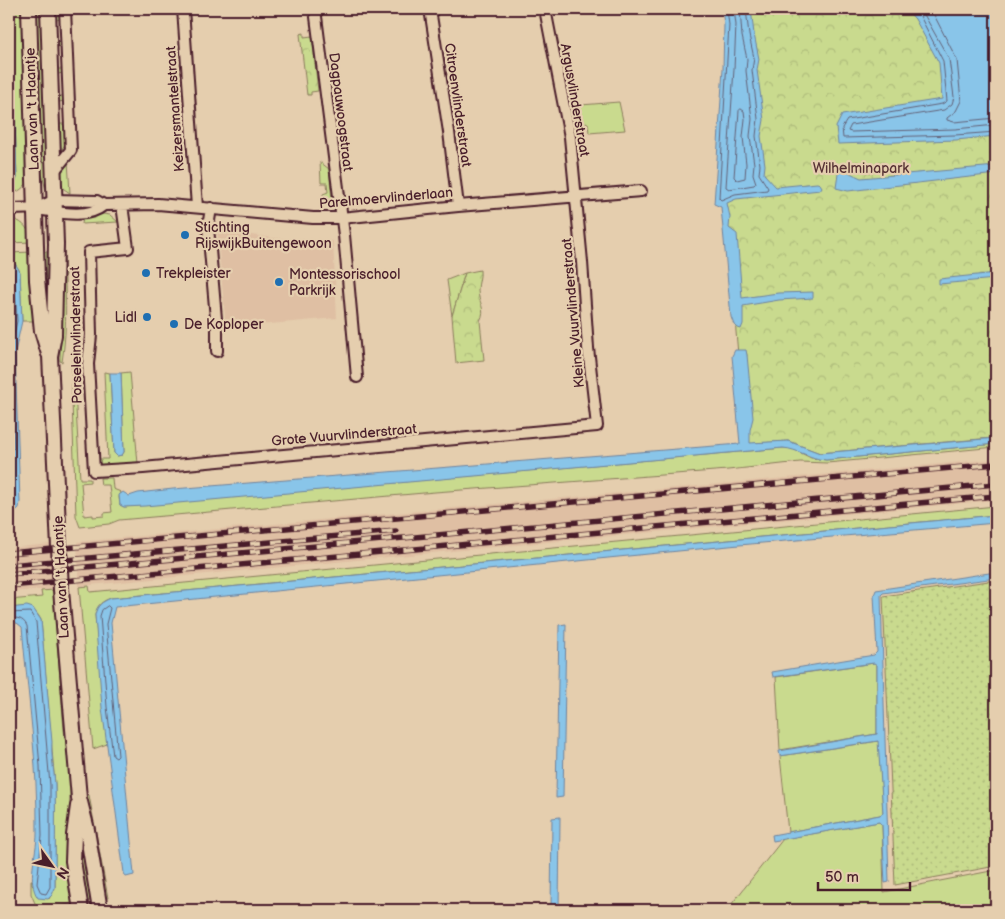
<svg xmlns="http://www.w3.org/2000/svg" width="1005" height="919" font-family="'Balsamiq Sans',sans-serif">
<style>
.built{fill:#dfbfa3}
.grass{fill:#c9da8e;stroke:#8a7c5c}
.park{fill:url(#park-crowns);stroke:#8a7c5c}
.garden{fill:url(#garden-dots);stroke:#8a7c5c}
.water{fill:#89c5e9;stroke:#70839d}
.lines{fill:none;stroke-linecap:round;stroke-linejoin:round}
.shore{stroke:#636177;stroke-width:1}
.street-casing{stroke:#4a1f2b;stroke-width:14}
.secondary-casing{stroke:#4a1f2b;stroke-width:18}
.street{stroke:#e5ceae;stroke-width:10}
.secondary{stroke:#e5ceae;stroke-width:14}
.rail-casing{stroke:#4a1f2b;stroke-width:5.5}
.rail{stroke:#e5ceae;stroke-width:4;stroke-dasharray:11;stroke-linecap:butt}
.poi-dot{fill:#1f6fb2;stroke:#e5ceae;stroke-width:2}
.labels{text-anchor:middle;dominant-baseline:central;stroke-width:4.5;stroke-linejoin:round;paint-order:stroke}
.street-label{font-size:14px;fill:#4a1f2b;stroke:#e5ceae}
.park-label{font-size:14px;fill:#573235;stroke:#e5ceae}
.poi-label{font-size:14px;fill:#4a1f2b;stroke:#e5ceae;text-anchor:start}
</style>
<defs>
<pattern id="park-crowns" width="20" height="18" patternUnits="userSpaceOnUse" patternTransform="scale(1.25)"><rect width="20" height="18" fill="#c9da8e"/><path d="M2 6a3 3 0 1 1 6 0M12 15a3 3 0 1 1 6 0" fill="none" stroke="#aebb7b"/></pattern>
<pattern id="garden-dots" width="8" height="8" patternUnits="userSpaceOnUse" patternTransform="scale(1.25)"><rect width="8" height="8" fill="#c9da8e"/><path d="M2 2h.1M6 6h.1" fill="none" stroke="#aebb7b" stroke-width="1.8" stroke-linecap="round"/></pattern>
</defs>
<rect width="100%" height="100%" fill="#e5ceae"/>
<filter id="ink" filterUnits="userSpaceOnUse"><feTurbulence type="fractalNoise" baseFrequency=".02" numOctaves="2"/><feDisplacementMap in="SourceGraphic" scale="10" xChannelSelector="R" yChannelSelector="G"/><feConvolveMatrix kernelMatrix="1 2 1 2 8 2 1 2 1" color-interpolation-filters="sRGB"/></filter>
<g filter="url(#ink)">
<!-- built -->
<path class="built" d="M217 230 273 238 333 241 337 318 226 328Z
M996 459V500L79 586 77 542Z
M50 544 53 589 9 592V548Z"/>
<!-- grass -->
<path class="grass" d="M11 9H24L29 179C24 188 19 193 9 193V184L15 182 17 178Z
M32 9H44L48 186 46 191 42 173 39 73 34 45Z
M52 9H56V14H61V19L56 20 57 41 62 42V46L57 47 58 69H63V73L58 74 59 96H64V101L59 102 60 124H65L66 142 58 157Z
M619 102 625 130 589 133 588 123 573 125 568 106Z
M65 161H68L70 193 61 187 58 175Z
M320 162 329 169 332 200 323 201V194L328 192 327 183H321Z
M103 214 110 215 118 222 82 224 83 217Z
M12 219C25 222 29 230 31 242L9 243V220Z
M60 251H64C65 288 68 325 62 362L60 361 61 302Z
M32 252 36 321H22L20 272C17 266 15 263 9 262V253Z
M40 252H47L49 344Z
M465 273 452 316 447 280Z
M75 350 74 363H83V372L74 373 80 479H90V482L81 483 84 516 93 515V517L104 516V513L112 512 109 485H101L100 478H112L113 489 121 492 119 497 120 505 124 507 783 448H791L811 458 826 460 996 444V447L827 463 800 462 728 470 435 492 119 520 109 524 80 527 76 516 72 401V364Z
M104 372 110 373 114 453 117 456 122 455 124 452 121 373 130 372 138 464 102 466 99 463V459H108Z
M996 506V515L111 598C102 601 97 605 95 615L107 744 93 749 79 587 89 586 90 592Z
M53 590 64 730 71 778 68 832 75 903 38 910 31 894V880H32V885L49 899 55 888V785L41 620C34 605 23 607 9 608V600L42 597 41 591Z
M874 663 877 665V734L780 750 776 677Z
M879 741 883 813 880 815 788 832 780 756Z
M87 795H89L108 898 102 899Z
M80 809 93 900 84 902 78 864Z
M879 822 882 825 884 892 996 870V910H885L887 909 886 907 866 910H727L783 839Z"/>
<!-- park -->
<path class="park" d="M732 9H996V411L990 412 992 438 820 453 788 441 746 444 724 197Z
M304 33V37L312 36 318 91 311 92V95H307L300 34Z
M480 270C481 277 478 283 478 290 478 303 487 308 480 321L484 360 456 363 452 316 465 273Z"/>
<!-- garden -->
<path class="garden" d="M996 580V866L895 885 883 596Z"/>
<!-- water -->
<path class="water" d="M9 9H11L17 178 15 182 9 184Z
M722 9H751L754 34 759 59 757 70 764 120 761 136 765 165 764 174 776 187 817 183 820 184 822 187 820 190 736 199 727 203 730 217 729 228 737 234 742 298 778 293 813 292V298L779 300 743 306V324L741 329 738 328 734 325 731 317 721 207 714 204 723 69 724 25Z
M906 9H996V37L993 41H996V50L995 51 996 59V136L956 140 838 144 836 127 842 115 942 99 939 63 915 19Z
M844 166 850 173 861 178 996 166V174L848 191 836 188 838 174Z
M9 262C16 263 17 266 20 272L22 321 15 352 20 502 19 508 9 516V508L13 499 9 401Z
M996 273V279L939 284V279Z
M735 350H746L747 355 753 418 750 430V443L788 441 820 453 996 438V444L826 460C810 459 798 449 783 448L145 506 124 507 120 505 119 495 123 492 129 496 138 493 173 489 740 444 732 356Z
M110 373H121L124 452 122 455 117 456 114 453Z
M996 515V523L739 545 115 607 111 623 134 875 126 877 124 873 102 708 95 615C97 605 102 602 111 598Z
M996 572V578L883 593 881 595 889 882 885 883 882 825 879 822 773 841 772 835 880 815 883 813 878 741 780 756 779 751 877 734V665L874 663 773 677 772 672 874 655 877 652 874 595 876 590Z
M27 606 33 608 41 620 52 742C51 756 54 770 55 784 56 819 55 854 55 888L52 895 48 899 38 898C26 881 37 854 37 834 38 765 28 696 22 627L17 623 9 624V608Z
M566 624 563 797 556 798 559 625Z
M560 817 559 910H551L552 818Z"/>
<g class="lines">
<!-- shore -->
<path class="shore" d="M727 9 729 25 719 198 721 200 735 194 767 190 768 188 759 174 760 165 756 136 758 119 752 70 754 58 749 35 746 9
M734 9 736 25 734 69 726 187 729 189 754 185 756 183 753 174 754 164 750 136 752 119 746 71 747 59 742 36 740 9
M913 9 920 16 943 61 947 101 942 104 847 120 842 128 843 138 955 135 996 132
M921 9 949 59 954 97 952 104 944 110 851 125 848 131 851 132 955 129 996 125
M931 9 957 60 961 101 956 111 947 118V120L954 122 996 118
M9 86 12 176 9 179
M741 109 744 111 745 119 743 137 746 164 745 178 737 180 734 177 739 111Z
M9 267 13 269 14 273 17 321 10 352 14 448 12 450H9
M108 606 110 608 106 624 118 756 116 758 113 756 107 707 100 616 102 610Z
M9 613 30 612 36 622 50 785V887L46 894 41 893 37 884 42 836 40 766 27 626C23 618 17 617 9 619"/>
<!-- street casing -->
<g class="street-casing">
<path id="street" d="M183 9 197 207
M315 9 344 235 357 377
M430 9 449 132 458 206
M54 171 71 150 65 9
M122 205 128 248 89 252 91 335 88 364 94 471 143 468 597 426 588 348 582 262 570 137 545 9
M211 208 208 227 217 330V351
M9 209C18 209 27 208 36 209 58 212 86 220 104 205
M35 209 55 200 97 201 104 205 158 204 313 218H341L458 206 641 191"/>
</g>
<!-- secondary casing -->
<g class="secondary-casing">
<path id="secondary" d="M29 9 37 280 42 331 49 354
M48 9 56 244 54 335 50 356 61 590 79 798 87 830 100 910
M78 806 74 835 73 861 81 910"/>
</g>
<!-- street -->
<use href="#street" class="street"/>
<!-- secondary -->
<use href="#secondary" class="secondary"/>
<!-- rail casing -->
<g class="rail-casing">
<path id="rail" d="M9 553 996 464
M9 565 396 531
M9 574 996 484
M9 586 996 496"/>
</g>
<!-- rail -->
<use href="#rail" class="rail"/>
</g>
</g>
<!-- markers -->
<g class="poi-dot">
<circle cx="185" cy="235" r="5"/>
<circle cx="146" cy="273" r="5"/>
<circle cx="279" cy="282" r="5"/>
<circle cx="147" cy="317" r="5"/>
<circle cx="174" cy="324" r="5"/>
</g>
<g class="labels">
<!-- street labels -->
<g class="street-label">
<text transform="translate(575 100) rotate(80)">Argusvlinderstraat</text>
<text transform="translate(458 105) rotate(82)">Citroenvlinderstraat</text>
<text transform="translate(32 109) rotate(-92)">Laan van 't Haantje</text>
<text transform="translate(175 109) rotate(-94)">Keizersmantelstraat</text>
<text transform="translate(341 112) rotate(83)">Dagpauwoogstraat</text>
<text transform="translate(386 198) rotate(-5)">Parelmoervlinderlaan</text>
<text transform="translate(573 313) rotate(-95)">Kleine Vuurvlinderstraat</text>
<text transform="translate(76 335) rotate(-91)">Porseleinvlinderstraat</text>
<text transform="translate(344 435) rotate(-5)">Grote Vuurvlinderstraat</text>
<text transform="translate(61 577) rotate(-93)">Laan van 't Haantje</text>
</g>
<!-- park labels -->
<g class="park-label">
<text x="861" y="168">Wilhelminapark</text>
</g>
<!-- poi labels -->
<g class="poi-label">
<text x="195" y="227">Stichting<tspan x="195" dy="16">RijswijkBuitengewoon</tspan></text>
<text x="156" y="273">Trekpleister</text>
<text x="289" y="274">Montessorischool<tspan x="289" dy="16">Parkrijk</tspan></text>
<text x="137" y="317" text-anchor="end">Lidl</text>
<text x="184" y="324">De Koploper</text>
</g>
</g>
<!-- margin -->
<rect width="1005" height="919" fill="none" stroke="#e5ceae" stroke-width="30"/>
<rect x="15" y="15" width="975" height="889" fill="none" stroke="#4a1f2b" stroke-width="2" filter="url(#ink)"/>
<!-- north arrow -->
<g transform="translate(52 866) rotate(123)" stroke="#e5ceae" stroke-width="4" paint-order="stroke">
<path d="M0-4L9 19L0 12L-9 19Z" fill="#4a1f2b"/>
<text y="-8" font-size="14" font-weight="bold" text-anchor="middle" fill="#4a1f2b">N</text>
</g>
<!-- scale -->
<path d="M818 882v8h92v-8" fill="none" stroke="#4a1f2b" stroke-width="2.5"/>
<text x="825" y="882" font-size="15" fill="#4a1f2b" stroke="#e5ceae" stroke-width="4" paint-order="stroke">50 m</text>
</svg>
